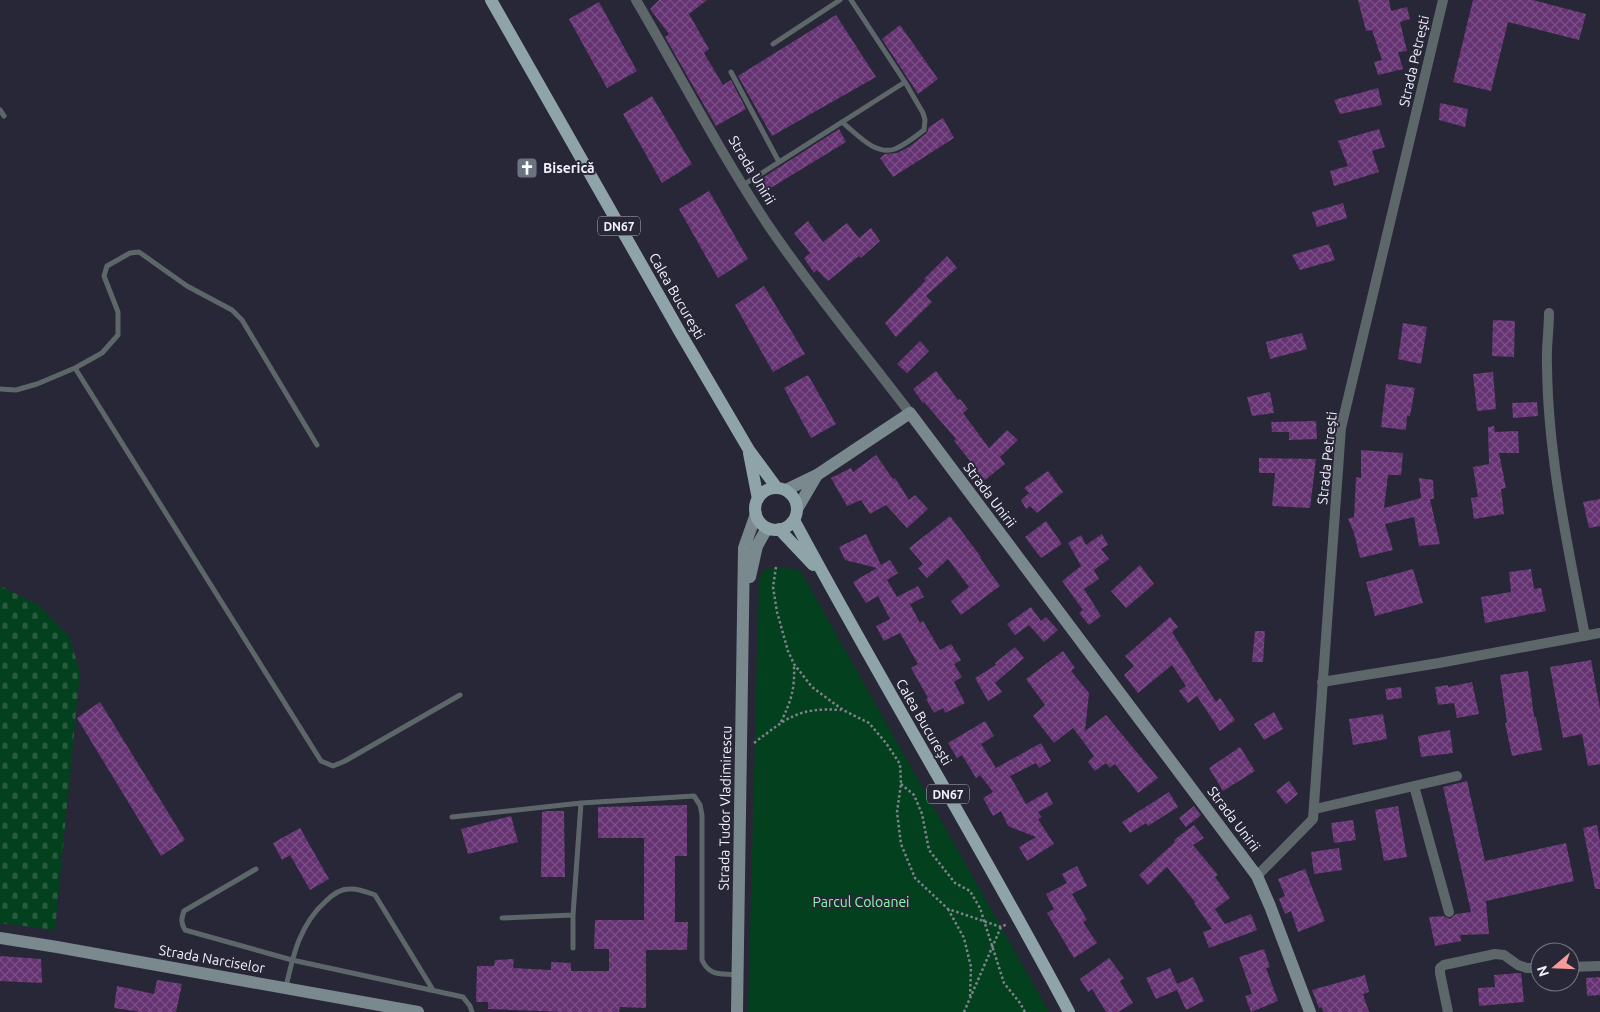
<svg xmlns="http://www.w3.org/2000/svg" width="1600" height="1012" font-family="Ubuntu,sans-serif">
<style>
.cemetery{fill:url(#cemetery-stones)}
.park{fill:#03401d}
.building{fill:url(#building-cross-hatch)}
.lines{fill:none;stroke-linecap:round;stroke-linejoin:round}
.path{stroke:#80818e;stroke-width:2.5;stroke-dasharray:2.5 2.5;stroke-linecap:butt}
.service{stroke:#5d6769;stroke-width:5}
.minor{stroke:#5d6769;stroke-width:10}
.secondary{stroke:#79898d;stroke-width:12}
.primary{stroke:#8fa4a9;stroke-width:12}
.labels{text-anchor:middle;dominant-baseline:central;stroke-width:4;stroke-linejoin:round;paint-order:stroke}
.shield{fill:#272737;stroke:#b4b4c0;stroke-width:1}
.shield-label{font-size:12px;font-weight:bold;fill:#f0f1fb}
.street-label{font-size:14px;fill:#f0f1fb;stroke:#272737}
.poi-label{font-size:14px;font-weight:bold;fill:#f0f1fb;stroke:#272737;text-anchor:start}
.park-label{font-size:14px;fill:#8cf9ac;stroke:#272737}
</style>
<defs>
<pattern id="cemetery-stones" width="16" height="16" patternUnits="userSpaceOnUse" patternTransform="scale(1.25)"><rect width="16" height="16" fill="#03401d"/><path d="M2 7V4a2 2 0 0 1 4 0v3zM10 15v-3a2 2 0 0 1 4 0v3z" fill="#285c3f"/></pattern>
<pattern id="building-cross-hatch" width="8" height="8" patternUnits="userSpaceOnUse" patternTransform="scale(1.25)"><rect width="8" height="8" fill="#653272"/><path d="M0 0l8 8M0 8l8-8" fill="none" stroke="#7b5087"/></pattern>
</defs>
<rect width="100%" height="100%" fill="#272737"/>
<!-- cemetery -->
<path class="cemetery" d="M0 586 39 605 69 636 80 672 55 930 0 923Z"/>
<!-- park -->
<path class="park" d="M776 567 800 570 1049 1012H748L759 581 763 571Z"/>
<!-- building -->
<path class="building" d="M659 0H707L689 14 709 49 704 53 723 85 731 80 746 109 716 126 665 37 669 34 650 9Z
M1358 0H1389L1391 11 1407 7 1410 19 1400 22 1407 51 1398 52 1403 69 1378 75 1374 62 1382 60 1372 30 1366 31Z
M1473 0H1533L1586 14 1579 40 1508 22 1491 91 1453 82Z
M599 2 637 71 607 88 569 19Z
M836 15 876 77 772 136 738 76Z
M900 25 938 79 918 94 882 39Z
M1378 88 1382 105 1340 114 1334 100Z
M652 96 692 164 662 183 623 114Z
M1440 103 1468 109 1465 127 1439 120Z
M943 118 954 138 893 177 880 158 885 154 897 153 909 147 927 133 929 127Z
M839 129 846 142 759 195 753 184Z
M1379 129 1385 147 1372 151 1379 172 1334 186 1330 171 1348 166 1338 141Z
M709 191 748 259 718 278 679 209Z
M1343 203 1347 218 1317 227 1312 212Z
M808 221 823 242 847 223 859 238 871 228 880 241 861 258 859 256 828 281 817 270 814 273 804 258 810 253 794 233Z
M1329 244 1335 260 1300 270 1292 255Z
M947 256 957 268 926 296 932 302 896 337 885 323 926 280 924 279Z
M764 286 805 354 773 372 735 305Z
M1493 320 1515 321 1514 357 1492 356Z
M1403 323 1427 327 1421 364 1398 359Z
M1302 333 1307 349 1270 359 1266 342Z
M920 341 929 351 907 373 897 364Z
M936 371 958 400 960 399 968 409 963 413 989 448 1007 430 1018 440 1000 457 1005 464 985 480 971 464 972 463 954 441 956 439 924 402 923 403 913 389Z
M1493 372 1496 409 1477 411 1473 374Z
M808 375 836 424 811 438 784 388Z
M1386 384 1415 388 1410 416H1407L1406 430 1381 427Z
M1270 392 1274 413 1252 416 1247 397Z
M1537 402 1538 416 1513 418 1512 403Z
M1316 421 1317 439 1289 440V432H1272L1271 422Z
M1494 426 1495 432 1518 431 1519 453H1499L1506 488 1501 489 1504 514 1474 519 1471 498 1478 497 1473 467 1489 464 1488 427Z
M1361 450 1403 453 1401 475H1388L1384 508 1421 498 1419 478 1433 480 1434 499H1430L1440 544 1419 546 1414 517 1385 524 1393 550 1360 558 1354 533 1348 519 1354 517 1356 477 1361 478Z
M876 455 893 479 895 478 909 500 915 495 928 509 907 528 886 505 870 514 861 500 847 506 831 478 851 468 853 472Z
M1259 458 1316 459 1310 508 1272 506 1275 473H1259Z
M1048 471 1063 492 1037 513 1030 506 1026 509 1021 500 1029 493 1024 488Z
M1600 499V526L1589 528 1583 502Z
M950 516 981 557 980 558 1000 586 961 615 951 601 969 587 948 559 927 578 918 568 923 564 909 548Z
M1046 521 1062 544 1041 558 1025 537Z
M866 534 881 565 890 560 898 573 887 580 897 597 918 586 924 597 910 604 920 623 923 621 940 650 951 644 961 660 954 664 962 677 954 682 965 703 945 713 943 708 934 713 926 699 928 698 911 668 918 664 900 633 884 641 876 626 890 619 878 596 866 603 853 582 877 568 845 560 839 547Z
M1102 534 1108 545 1101 549 1109 559 1094 570 1099 579 1084 589 1101 616 1089 625 1079 613 1083 610 1062 581 1081 566 1068 543 1081 535 1086 545Z
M1140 565 1154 584 1126 608 1111 591Z
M1413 569 1423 603 1375 616 1366 582Z
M1531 569 1534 589 1541 588 1546 611 1485 623 1481 597 1511 592 1509 572Z
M1031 607 1041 621 1046 617 1058 630 1044 642 1029 625 1015 635 1007 624Z
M1170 617 1178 627 1172 632 1216 702 1220 698 1235 720 1220 731 1197 696 1188 703 1179 691 1186 686 1172 665 1138 693 1124 675 1134 666 1125 656Z
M1255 631H1265L1263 662H1252Z
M1015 647 1024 658 995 683 1002 692 988 701 975 678 996 665 995 663Z
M1063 651 1075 668 1071 671 1089 693 1085 731 1106 715 1158 778 1138 793 1115 764 1110 768 1106 763 1095 771 1088 762 1094 756 1073 728 1054 743 1033 716 1045 705 1026 679Z
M1591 660 1600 709V764L1588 766 1582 734 1563 738 1550 667Z
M1528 671 1534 717H1536L1542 750 1512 756 1505 723H1507L1500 675Z
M1472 682 1479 714 1457 718 1454 703 1438 705 1435 687 1448 685V687Z
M1401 687 1402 698 1387 700 1385 689Z
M100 702 185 840 161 856 77 718Z
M1274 712 1283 729 1264 740 1254 724Z
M1383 714 1387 739 1353 745 1349 719Z
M985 721 994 736 981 744 996 768 1041 743 1051 761 1039 768 1036 763 1010 776 1026 804 1047 792 1053 804 1038 812 1042 817 1038 819 1054 844 1027 861 1019 847 1036 837 1008 826 1001 811 993 816 983 798 993 792 980 775 976 778 962 755 957 758 948 743Z
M1450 730 1453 753 1421 757 1418 736Z
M1240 747 1255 771 1223 791 1209 768Z
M1289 781 1298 794 1286 804 1276 791Z
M1467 781 1485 861 1566 843 1574 881 1486 901 1489 934 1460 935 1461 941 1435 946 1429 917 1443 916 1450 919 1456 914 1471 912 1443 787Z
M1169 792 1178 807 1148 826 1146 823 1130 833 1122 822Z
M687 805V856H675V922H688L687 950H646V1008L620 1007 619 1012H564L488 1009V1002H476L477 966H494L495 960 514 959 513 968 551 970V962L571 963V971H609V949H594L595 920H644V838H598V807Z
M1194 806 1201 815 1186 827 1179 818Z
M1398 806 1407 857 1384 861 1375 810Z
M547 811H564L565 877H541L542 812Z
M511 816 518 842 468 854 461 829Z
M1353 820 1356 840 1334 843 1331 823Z
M1194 825 1204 838 1193 845 1218 875 1215 877 1230 898 1215 909 1225 924 1251 914 1257 930 1209 948 1203 932 1212 929 1194 903 1195 902 1167 867 1148 885 1139 875 1175 842 1174 840Z
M1597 825 1600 842V889H1595L1583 828Z
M300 828 329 879 310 890 290 855 282 860 273 843Z
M1339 848 1342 870 1314 874 1311 852Z
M1077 866 1087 886 1072 894 1087 920 1083 922 1097 943 1074 958 1047 913 1054 909 1046 894 1067 883 1062 874Z
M1305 869 1325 921 1298 932 1291 911 1285 914 1279 899 1285 896 1278 879Z
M1264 949 1270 967 1266 968 1278 1001 1251 1012 1245 996 1252 994 1239 957Z
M0 956 41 959 42 983 0 981Z
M1109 958 1124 978 1120 981 1133 1003 1118 1012H1106L1092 989 1088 992 1080 979Z
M1170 968 1177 984 1193 977 1204 1001 1186 1010 1177 990 1156 999 1146 978Z
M1519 973H1521L1524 1002 1479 1006 1478 988 1495 987 1494 975Z
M1365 975 1369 992 1363 994 1369 1012H1323L1322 1007 1319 1008 1312 990Z
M1600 977V995L1587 996 1586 978Z
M157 980 182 984 176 1012H141L114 1008 117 986 154 994Z"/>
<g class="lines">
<!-- path -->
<path class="path" d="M776 567 773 587 777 612 788 651 794 664 812 687 843 710 869 723 886 743 900 764 901 784 897 812 901 844 915 878 948 909 1001 927 1007 924
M781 722C791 701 795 689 794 666
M754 743C787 718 798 707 841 710
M901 784 914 795 922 814 929 850 955 883 970 891 980 908 1004 983 1020 1003 1025 1012
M948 909 964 938 971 967 970 996
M964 1012 1001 927"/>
<!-- service -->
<path class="service" d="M773 44 840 0
M731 72 779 162
M0 110 4 116
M842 122C857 134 875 156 895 149 905 145 916 136 924 130L925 120 923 113 905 82 851 0
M743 185 905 82
M75 368 321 761 333 766 345 761 460 695
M0 389 16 390 37 384 75 368 102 353 118 335V312L104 276 107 266 130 253 139 252 187 286 232 310 242 320 317 445
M452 817 581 803 694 796 700 805 702 815V960C710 977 721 973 737 975
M256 869 184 911C181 919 181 923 185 930L292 960 463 997 470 1006 472 1012
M502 918 573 915
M573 948V915L581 803
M286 987C293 955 300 924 326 901 332 895 339 889 349 889 358 888 367 892 375 895L433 990"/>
<!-- minor -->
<path class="minor" d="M636 0C680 75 720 153 768 225 812 290 863 351 910 413
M1549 313C1549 330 1546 348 1547 366 1548 457 1568 547 1585 636
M1322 682 1439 663 1600 633
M1414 786 1449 912
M1315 809 1457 776
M1257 876 1313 819 1341 428 1443 0
M1570 967 1600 966
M1448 1012 1440 973V968L1444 965 1495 954 1504 955 1518 965 1527 968H1540"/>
<!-- secondary -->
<path class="secondary" d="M786 490 817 475 910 413 1257 876 1270 906 1310 1012
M797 509 817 475
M750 577 757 546 767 528
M0 938 57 947 418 1012
M737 1012 744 548 756 514"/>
<!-- primary -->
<path class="primary" d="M491 0 681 334 749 450 777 488
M749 453 758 499
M755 509a21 21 0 1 1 42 0a21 21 0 1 1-42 0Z
M794 520C883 686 981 846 1069 1012
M779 529 813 565"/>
</g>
<!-- icons -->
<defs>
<g id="church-square" transform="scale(1.125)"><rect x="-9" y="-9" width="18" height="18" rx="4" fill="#6b7280" stroke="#272737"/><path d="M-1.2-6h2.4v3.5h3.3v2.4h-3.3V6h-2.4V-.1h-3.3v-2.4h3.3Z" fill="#fff"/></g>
</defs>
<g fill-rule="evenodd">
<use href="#church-square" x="527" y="168"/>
</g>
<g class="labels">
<!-- shield labels -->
<g class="shield">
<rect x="598" y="216.5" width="42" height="19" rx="4"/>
<rect x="927" y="784.5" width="42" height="19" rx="4"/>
</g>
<g class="shield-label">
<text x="619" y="226">DN67</text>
<text x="948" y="794">DN67</text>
</g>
<!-- street labels -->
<g class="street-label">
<text transform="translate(1414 61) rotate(-77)">Strada Petrești</text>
<text transform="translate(752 170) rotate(59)">Strada Unirii</text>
<text transform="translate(677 296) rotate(60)">Calea București</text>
<text transform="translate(1327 458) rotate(-84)">Strada Petrești</text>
<text transform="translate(990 495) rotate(53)">Strada Unirii</text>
<text transform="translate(924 722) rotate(60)">Calea București</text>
<text transform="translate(725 808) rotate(-89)">Strada Tudor Vladimirescu</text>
<text transform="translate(1234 819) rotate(53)">Strada Unirii</text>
<text transform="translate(212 959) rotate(10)">Strada Narciselor</text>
</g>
<!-- poi labels -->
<g class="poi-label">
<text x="543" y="168">Biserică</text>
</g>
<!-- park labels -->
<g class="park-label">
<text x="861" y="902">Parcul Coloanei</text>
</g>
</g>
<!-- north arrow -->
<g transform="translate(1555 967) rotate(251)"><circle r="24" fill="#272737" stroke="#777885"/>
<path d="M0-4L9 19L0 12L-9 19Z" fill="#f59b99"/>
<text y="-8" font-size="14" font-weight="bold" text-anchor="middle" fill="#f0f1fb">N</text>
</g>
</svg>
